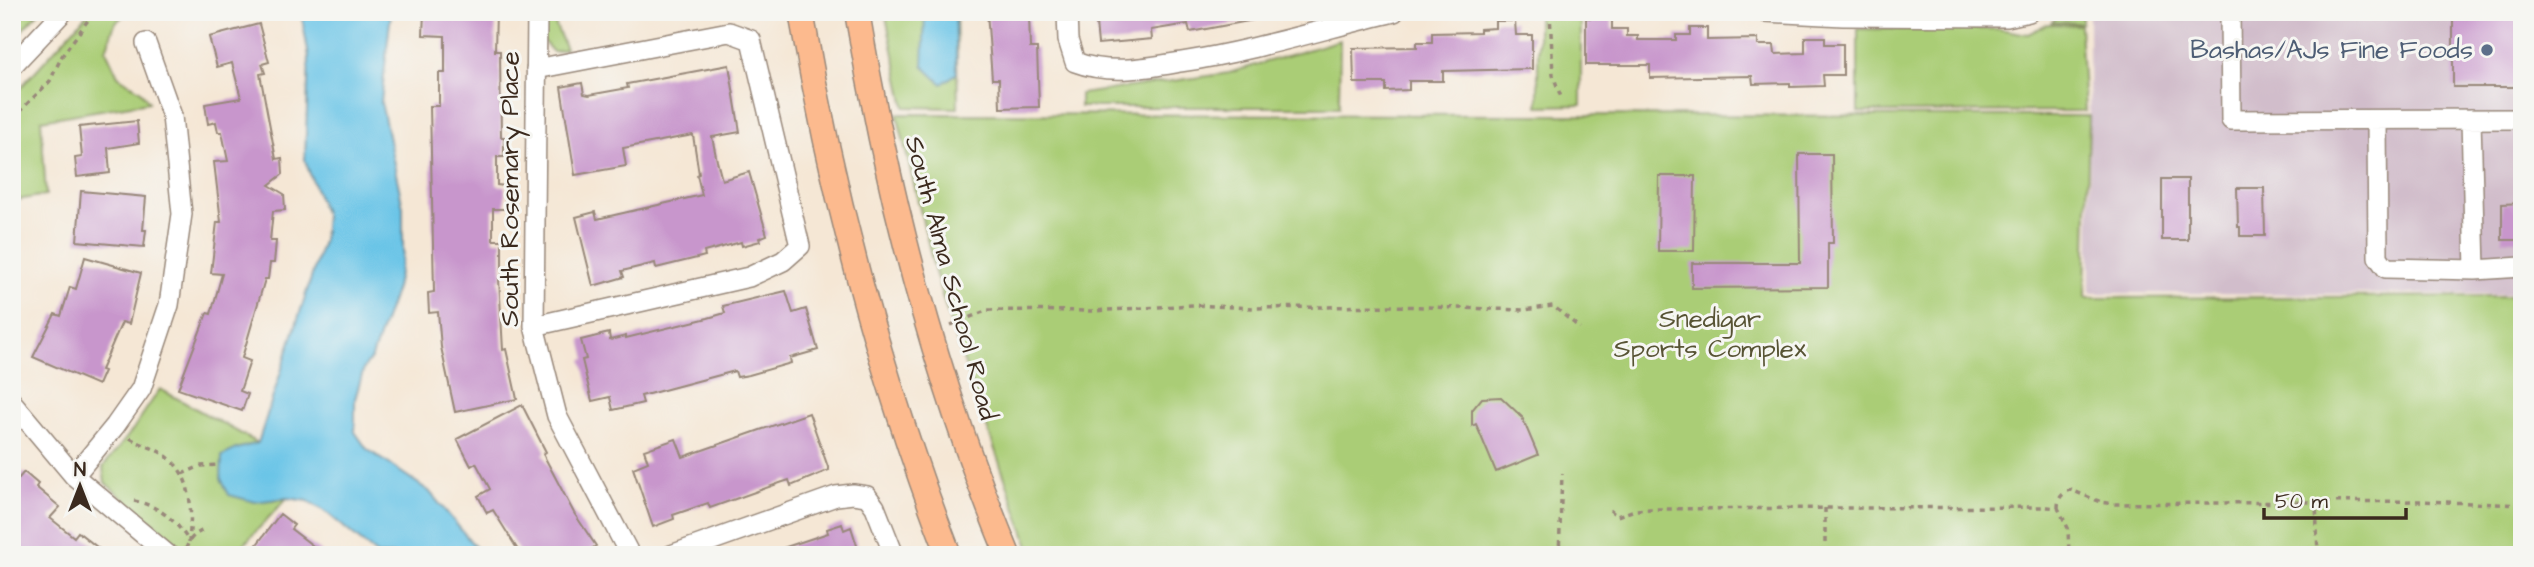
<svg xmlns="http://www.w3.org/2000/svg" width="2534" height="567" font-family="'Architects Daughter',sans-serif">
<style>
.industrial{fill:#d1bdcb}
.green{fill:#aacd76;stroke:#727c4a;stroke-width:2}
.water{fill:#69c4e7;stroke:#527782;stroke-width:2}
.building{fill:#c896cc}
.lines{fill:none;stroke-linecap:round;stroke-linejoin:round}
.minor-casing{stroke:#98887a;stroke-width:22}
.major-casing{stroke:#98887a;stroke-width:27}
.path{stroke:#98887a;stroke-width:3.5;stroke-dasharray:5 5;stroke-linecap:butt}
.minor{stroke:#fff;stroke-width:19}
.major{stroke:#fcba8e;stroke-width:24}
.service-dot{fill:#5c6f8a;stroke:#f6f6f2;stroke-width:2.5}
.labels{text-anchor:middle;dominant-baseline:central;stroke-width:6;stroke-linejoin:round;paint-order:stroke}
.service-label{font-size:26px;fill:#4e5e75;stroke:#f6f6f2;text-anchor:end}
.street-label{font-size:26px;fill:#3b2a1e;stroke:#f6f6f2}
.park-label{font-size:26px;fill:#575334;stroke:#f6f6f2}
</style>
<rect width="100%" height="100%" fill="#f6f6f2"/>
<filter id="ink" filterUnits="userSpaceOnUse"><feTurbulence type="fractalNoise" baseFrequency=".0143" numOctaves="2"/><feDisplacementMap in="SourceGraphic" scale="14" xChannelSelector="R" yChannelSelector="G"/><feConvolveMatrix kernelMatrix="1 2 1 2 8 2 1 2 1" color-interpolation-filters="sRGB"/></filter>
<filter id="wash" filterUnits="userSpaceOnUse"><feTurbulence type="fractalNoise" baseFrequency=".00686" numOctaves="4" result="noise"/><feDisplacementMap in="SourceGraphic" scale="28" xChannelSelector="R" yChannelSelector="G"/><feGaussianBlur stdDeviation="1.57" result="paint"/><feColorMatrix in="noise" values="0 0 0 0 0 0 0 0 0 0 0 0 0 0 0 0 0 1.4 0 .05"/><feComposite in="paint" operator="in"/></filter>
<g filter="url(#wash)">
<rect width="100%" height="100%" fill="#f5e7d5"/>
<!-- industrial -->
<path class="industrial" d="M2089 12H2522V294L2090 293Z"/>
<!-- green -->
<path class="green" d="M12 12H39L12 41Z
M89 12H128L115 23 106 50 118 76 141 91 149 102 41 120 46 195 12 201V97Z
M544 12H553L552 17 566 49 553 52 543 41Z
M885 12H956L958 108 905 107Z
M1538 12H1581V105L1538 106Z
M2061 12H2082V23L2052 22Z
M2047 24 2080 25 2085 111 1858 112V29H1999L2028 34Z
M1340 40 1339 107H1080V94L1229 73Z
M897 114 2089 116 2085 298 2522 296V555H1032L951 325 935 272Z
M160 389 258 443 236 449 273 501 287 498 234 555H192L105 483 103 467 131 432Z"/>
<!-- water -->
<path class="water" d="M301 12H391L381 102 403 207V252L396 288 372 357 364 368 355 399V432L367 449 429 491 482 555H377L326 512 308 501 287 498 255 502 229 495 221 479 222 456 236 449 258 443 323 241 325 216 305 160 309 57Z
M925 12H955L957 73 942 84 923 66Z"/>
<g id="blocks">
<!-- building -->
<path class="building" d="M424 12H496L495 51H500L501 137H504V157H497V185L505 186V209H493V240H502V279H499L503 350 506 349 517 399 455 412 441 347 438 312 429 313 428 293 434 292 430 106H439V73H445V36L423 35Z
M987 12H1029L1030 48H1037L1039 107 1000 108 999 79H992Z
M1095 12H1253L1254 20 1190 32 1188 24 1151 30 1152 39 1098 44Z
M2453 12H2522V87H2453Z
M1586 18H1612V29H1627V36H1638V40H1676V35H1690V28H1707V40L1758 39V45H1774L1775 54 1805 53V37H1825V44H1843V75H1823L1824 86 1790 87V83L1753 84 1752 76 1650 78V65H1586Z
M1495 21H1515L1516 35H1532V69L1443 71V81H1409V90L1386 91V83H1354L1353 48 1417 47V42H1432V33L1480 32V29L1495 28Z
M259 24 269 62 262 64 265 73 260 74 276 159 282 158 283 174 269 185 284 194 285 210 273 211 270 241H276L274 263H270L268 279H265L242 358 250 361 240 391 248 394 242 411 178 389 207 313 211 314 222 274 211 273 217 222H221L214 162 228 161 222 132H218L216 122 208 124 205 104 241 98 232 63 217 67 209 37Z
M729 65 740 132 712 137 717 161 722 180 749 172 767 235 759 238 760 241 742 246 741 242 704 252 705 256 656 268 655 263 622 271 624 277 593 286 576 217 595 212 597 219 702 195 697 175 699 174 693 135 623 148 626 166 575 175 561 87 582 83 584 94 589 95 628 88 627 84Z
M137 121 139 143 108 148 110 173 77 177 75 158 82 157 79 127Z
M1799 154H1832L1833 243H1828V287L1692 288V263H1800Z
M1659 176H1695L1694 251H1658Z
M2162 179H2188V240H2162Z
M2237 188H2264L2265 236H2240V227H2238Z
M81 191 146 197 143 230H146L144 247 77 241Z
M2522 203V240H2502V204Z
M85 257 141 273 129 324 122 322 101 370 104 371 98 385 33 357 55 314 61 316 70 287 76 289Z
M786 291 793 313 806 309 818 350 790 358 791 363 749 375 737 377 735 371 641 396 643 403 613 410 610 397 592 401 582 360 586 359 581 340 609 333 610 340 626 336V338L708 318 725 313 723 306Z
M1501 397 1522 417 1538 455 1496 472 1476 424 1472 426V410L1482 398Z
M522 405 546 452 543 454 574 513 596 546 589 550 592 555H521L493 510 487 513 478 496 490 489 476 463 471 466 457 439Z
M809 413 829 470 791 486 789 480 780 483 710 508 708 503 673 515 674 519 653 527 633 468 648 462 644 450 676 439 683 457Z
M24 472 38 484 36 487 60 507 50 518 74 537 78 532 107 555H12V486Z
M280 514 294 525 291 529 325 555H249Z
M842 524 844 530 851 527 860 555H771V552L828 533 827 529Z"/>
</g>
</g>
<g filter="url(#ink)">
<use href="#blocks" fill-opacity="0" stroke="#98887a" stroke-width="2"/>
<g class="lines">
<!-- minor casing -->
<g class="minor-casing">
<path id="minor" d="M537 12 534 326 557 416 630 555
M1067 12 1068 40 1075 62C1109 75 1145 68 1181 62 1253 51 1323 29 1394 12
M1765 12 1843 16 2007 17 2029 12
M2230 12 2231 120 2522 119
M12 66 63 12
M2471 119 2475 270
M2377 120 2378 257 2386 268 2475 270 2522 267
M534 326 749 277 783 261 800 246 751 40 729 32 536 69
M12 402 74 476 168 555
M74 476 115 426 141 389 169 305 182 214 172 116 146 43
M671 555 836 496 853 494 867 496 875 507 894 555"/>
</g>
<!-- major casing -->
<g class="major-casing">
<path id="major" d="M801 12C833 198 881 379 949 555
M857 12C888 197 936 381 1008 555"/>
</g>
<!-- path -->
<path class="path" d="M1550 12 1553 75 1562 100
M12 119 50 81 62 56 94 12
M951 325 988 310 1092 311 1193 305 1253 308 1393 306 1524 310 1553 306 1580 328
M130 438C140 444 151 447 160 452 194 472 192 508 189 542
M182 474 201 466 219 465
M134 501C157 505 176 520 188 540
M2316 502 2421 501 2522 505
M1825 508V555
M2058 508C2058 498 2061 494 2071 490L2101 502 2115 504 2316 502 2318 555
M1610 510 1617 516 1635 510 1650 509 2048 507 2058 508 2068 528 2069 555
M186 549C189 539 194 534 204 530
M1559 555 1562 474"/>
<!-- minor -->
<use href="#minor" class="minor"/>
<!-- major -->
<use href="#major" class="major"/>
</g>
</g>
<!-- markers -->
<circle class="service-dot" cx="2487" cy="50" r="7"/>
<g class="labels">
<!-- service labels -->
<g class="service-label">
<text x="2473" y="50">Bashas/AJs Fine Foods</text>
</g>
<!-- street labels -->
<g class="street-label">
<text transform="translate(510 189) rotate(-90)">South Rosemary Place</text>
<text transform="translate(951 278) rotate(75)">South Alma School Road</text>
</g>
<!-- park labels -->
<g class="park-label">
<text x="1710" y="319">Snedigar<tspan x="1710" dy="30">Sports Complex</tspan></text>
</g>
</g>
<!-- margin -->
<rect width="2534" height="567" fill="none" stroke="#f6f6f2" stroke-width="42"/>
<!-- north arrow -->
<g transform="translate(80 486)" stroke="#f6f6f2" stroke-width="5" paint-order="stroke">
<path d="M0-5L12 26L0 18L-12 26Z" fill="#3b2a1e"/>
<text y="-10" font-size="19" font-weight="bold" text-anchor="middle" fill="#3b2a1e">N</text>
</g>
<!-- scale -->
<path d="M2264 508v10h142v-10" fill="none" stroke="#3b2a1e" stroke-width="3.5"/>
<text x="2275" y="508" font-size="21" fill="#3b2a1e" stroke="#f6f6f2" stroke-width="5" paint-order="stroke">50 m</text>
</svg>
